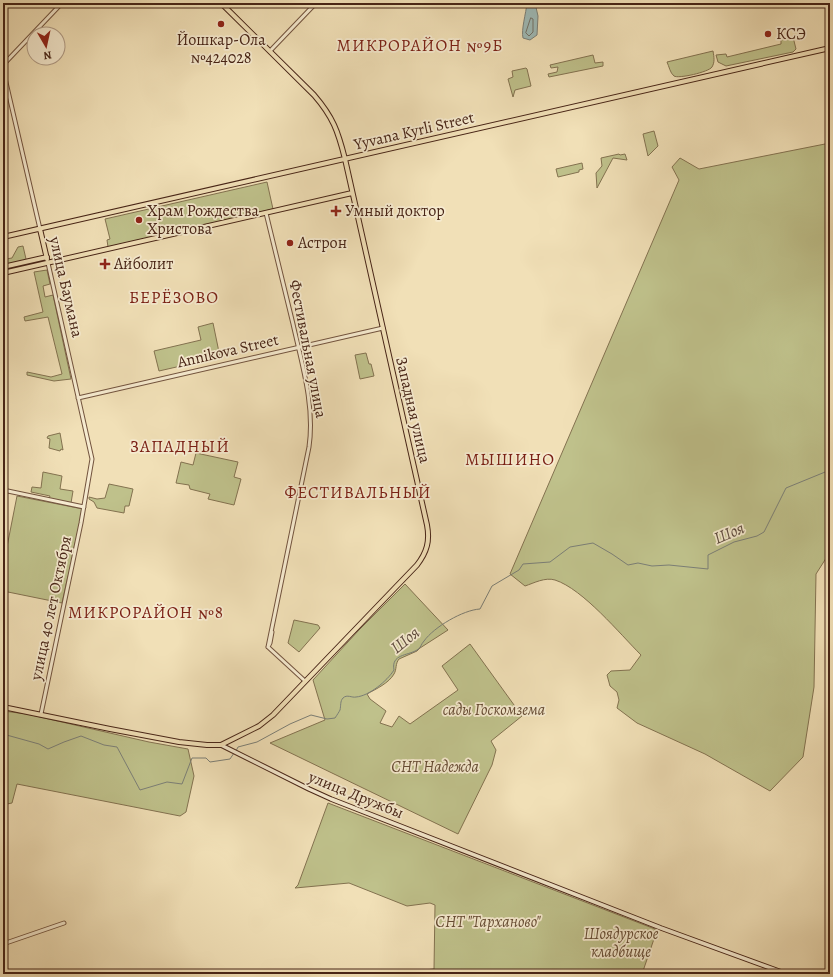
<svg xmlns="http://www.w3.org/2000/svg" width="833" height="977" font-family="Alegreya,serif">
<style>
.green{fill:#bfc18b;stroke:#837250}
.water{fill:#9ebbb8;stroke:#7b7f77}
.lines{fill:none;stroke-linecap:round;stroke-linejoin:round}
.shore{stroke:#727067;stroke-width:1}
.stream{stroke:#7b7f77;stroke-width:1}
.tertiary-casing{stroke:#72533e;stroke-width:5}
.secondary-casing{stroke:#472416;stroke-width:5.5}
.primary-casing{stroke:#472416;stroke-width:6}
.tertiary{stroke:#f6ebd0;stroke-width:3}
.secondary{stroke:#f6ebd0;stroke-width:3.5}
.primary{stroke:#f1e0b7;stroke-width:4}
.poi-dot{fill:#8f2418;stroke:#f6ebd0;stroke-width:1.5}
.labels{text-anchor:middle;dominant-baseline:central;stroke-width:3.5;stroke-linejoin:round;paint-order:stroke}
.poi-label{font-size:16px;fill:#472416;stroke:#f6ebd0;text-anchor:start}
.street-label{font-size:16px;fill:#472416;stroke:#f6ebd0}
.park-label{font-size:16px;font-style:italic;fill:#654b33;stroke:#f6ebd0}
.neighbourhood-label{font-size:17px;letter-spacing:1px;fill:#7a1f14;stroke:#f6ebd0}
.water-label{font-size:17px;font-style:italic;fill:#5d4a3e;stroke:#f6ebd0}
</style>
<rect width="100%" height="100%" fill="#f1e0b7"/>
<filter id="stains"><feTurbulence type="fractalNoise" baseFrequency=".005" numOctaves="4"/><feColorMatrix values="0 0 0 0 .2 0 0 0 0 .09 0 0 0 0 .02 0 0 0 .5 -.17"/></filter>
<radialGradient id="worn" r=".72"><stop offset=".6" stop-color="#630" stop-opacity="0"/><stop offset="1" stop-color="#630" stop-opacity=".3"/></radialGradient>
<!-- green -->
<path class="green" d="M793 37 796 49 793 52 726 66 718 62 716 55 726 54 727 57 781 44V40Z
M713 51C714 57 715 62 712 67 709 72 678 79 674 76 670 73 669 66 667 62Z
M593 55 595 63 603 62V66L549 77 548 74 557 72 558 67 551 68 550 65Z
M526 68 527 69 531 86 515 90 513 97 508 79 513 77 512 71Z
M654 131 658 146 648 156 643 134Z
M830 143V552L816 574 814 687 803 757 770 791 705 754 637 723 617 708 619 700 617 692 610 686 607 675 611 671 630 670 641 655C620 634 583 589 555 580 545 577 534 583 525 586L510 574 679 180 672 167 680 158 699 169Z
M619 154 620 155 625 154 627 160 613 158 597 188 596 173 602 166 601 158Z
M582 163 583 169 579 170V172L558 177 556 169Z
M267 182 273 209 108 247 107 240 110 239 105 219Z
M23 246 26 259 25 261 3 266V258L6 259 12 258 18 247Z
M47 270 50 284 43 286 45 297 53 295 71 379 54 381 27 375V372L51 377 62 374 48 317 25 321 24 317 43 312 34 272Z
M213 323 220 357 159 371 154 351 201 340 198 327Z
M366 353 369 364H371L374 376 360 379 355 355Z
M60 433 63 450 61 449 60 451 49 448 50 439 47 438 48 436Z
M196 453 238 462 234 477 241 479 234 505 208 499 210 494 190 489 189 485 176 483 181 462 193 465Z
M43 472 62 476 60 489 73 491 71 503 49 499 50 496 31 492 32 487 41 488Z
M109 484 133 489 129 506H125L124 513 97 508 94 502 89 499V497L97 499 105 498Z
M17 496 83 509 74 548 75 552 73 554 70 573 68 576 62 603 3 591V567Z
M405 584 448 630 420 648 417 651 399 659C395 664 397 669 394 674 389 683 376 689 367 694L370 699 386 711 380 723 392 727 399 716 410 724 458 690 442 666 470 644 522 716 491 741 496 750 492 765 458 834 270 743 325 720 313 680 359 630Z
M294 620 318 625 320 628 299 652 288 643Z
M3 711 27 714 149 742 188 749 194 776 186 812 180 816 17 784 12 803 7 804 3 822Z
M328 803 655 929 656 933 642 974H415V971L434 969 435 905 430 903 407 906 349 883 295 888 298 885Z"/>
<!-- water -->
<path class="water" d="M527 3H535L538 16 537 35 530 40 523 38C521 30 526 13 527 3Z"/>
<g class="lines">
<!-- shore -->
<path class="shore" d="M531 18 533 19V32L529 36 526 33Z"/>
<!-- stream -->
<path class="stream" d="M3 734 39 744 48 749 64 742 81 736 104 745 117 747 140 790 167 782 182 784 192 758H206L210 762 230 759 234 753
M236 751 238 747 257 742 290 724 311 715 327 719 335 718C337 715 339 712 340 710 341 706 340 701 343 698 347 694 352 698 356 697 369 696 387 681 394 670 391 654 407 656 417 650 421 648 421 644 424 641 434 627 463 610 480 609L492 586 519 570 523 564 550 562 570 547 593 543 612 554 628 565 638 563 652 566 669 565 708 569V555L734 542 757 536 764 532 786 488 830 470"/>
<!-- tertiary casing -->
<g class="tertiary-casing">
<path id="tertiary" d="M270 51 316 3
M3 65 62 3
M3 74 5 78 40 229
M266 213C275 250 284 287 293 324 302 364 315 406 309 447L268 647
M78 398 383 328
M3 490 84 507
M268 647 305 681
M268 647 270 643 272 632
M41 714 81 523 92 459 48 263
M3 944 64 923"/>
</g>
<!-- secondary casing -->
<g class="secondary-casing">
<path id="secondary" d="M221 745 309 789 331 799 661 928 787 974"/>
</g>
<!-- primary casing -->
<g class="primary-casing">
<path id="primary" d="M40 229 47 259
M3 237 830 48
M3 267 47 257
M3 273 352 193
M3 707 110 729 179 742 207 745H221L259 726 273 715 417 565C427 552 430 541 427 525L345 159C338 131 333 117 314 95L221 3"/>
</g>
<!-- tertiary -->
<use href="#tertiary" class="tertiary"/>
<!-- secondary -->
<use href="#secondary" class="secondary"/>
<!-- primary -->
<use href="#primary" class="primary"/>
</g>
<!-- markers -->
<g class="poi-dot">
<circle cx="221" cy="24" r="4"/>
<circle cx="768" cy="34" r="4"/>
<path d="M334 205h4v4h4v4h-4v4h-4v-4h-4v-4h4z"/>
<circle cx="139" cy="220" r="4"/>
<circle cx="290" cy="243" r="4"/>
<path d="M103 258h4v4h4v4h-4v4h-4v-4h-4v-4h4z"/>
</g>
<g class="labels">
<!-- poi labels -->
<g class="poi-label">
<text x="776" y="34">КСЭ</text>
<text x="221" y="40" text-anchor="middle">Йошкар-Ола<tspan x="221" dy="18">№424028</tspan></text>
<text x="147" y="211">Храм Рождества<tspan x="147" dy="18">Христова</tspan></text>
<text x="345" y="211">Умный доктор</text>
<text x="298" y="243">Астрон</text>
<text x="114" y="264">Айболит</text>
</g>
<!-- street labels -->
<g class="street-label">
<text transform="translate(414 131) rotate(-13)">Yyvana Kyrli Street</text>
<text transform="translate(66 287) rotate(77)">улица Баумана</text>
<text transform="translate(308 349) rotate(79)">Фестивальная улица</text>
<text transform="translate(228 351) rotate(-13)">Annikova Street</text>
<text transform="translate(413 410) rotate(77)">Западная улица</text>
<text transform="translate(51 608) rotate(-78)">улица 40 лет Октября</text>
<text transform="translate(356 795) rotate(22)">улица Дружбы</text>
</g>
<!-- park labels -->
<g class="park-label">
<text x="494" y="710">сады Госкомзема</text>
<text x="435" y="767">СНТ Надежда</text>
<text x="488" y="922">СНТ "Тарханово"</text>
<text x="621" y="934">Шоядурское<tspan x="621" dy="18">кладбище</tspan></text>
</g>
<!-- neighbourhood labels -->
<g class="neighbourhood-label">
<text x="420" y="45">МИКРОРАЙОН №9Б</text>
<text x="174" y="297">БЕРЁЗОВО</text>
<text x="180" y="446">ЗАПАДНЫЙ</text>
<text x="510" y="459">МЫШИНО</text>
<text x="358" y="492">ФЕСТИВАЛЬНЫЙ</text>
<text x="146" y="612">МИКРОРАЙОН №8</text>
</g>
<!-- water labels -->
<g class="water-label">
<text transform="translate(729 533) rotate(-23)">Шоя</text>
<text transform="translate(405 640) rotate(-39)">Шоя</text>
</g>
</g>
<!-- margin -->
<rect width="833" height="977" fill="none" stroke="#f1e0b7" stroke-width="16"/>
<rect x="4" y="4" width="825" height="969" fill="none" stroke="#472416" stroke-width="2"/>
<rect x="8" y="8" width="817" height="961" fill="none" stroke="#472416"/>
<!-- north arrow -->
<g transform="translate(46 46) rotate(171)"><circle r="19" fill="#f6ebd0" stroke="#b09b86"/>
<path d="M0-3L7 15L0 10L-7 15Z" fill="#8f2418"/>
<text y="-6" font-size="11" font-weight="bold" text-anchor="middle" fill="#472416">N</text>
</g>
<rect width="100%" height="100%" filter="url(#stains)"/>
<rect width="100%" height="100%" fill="url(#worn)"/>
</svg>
